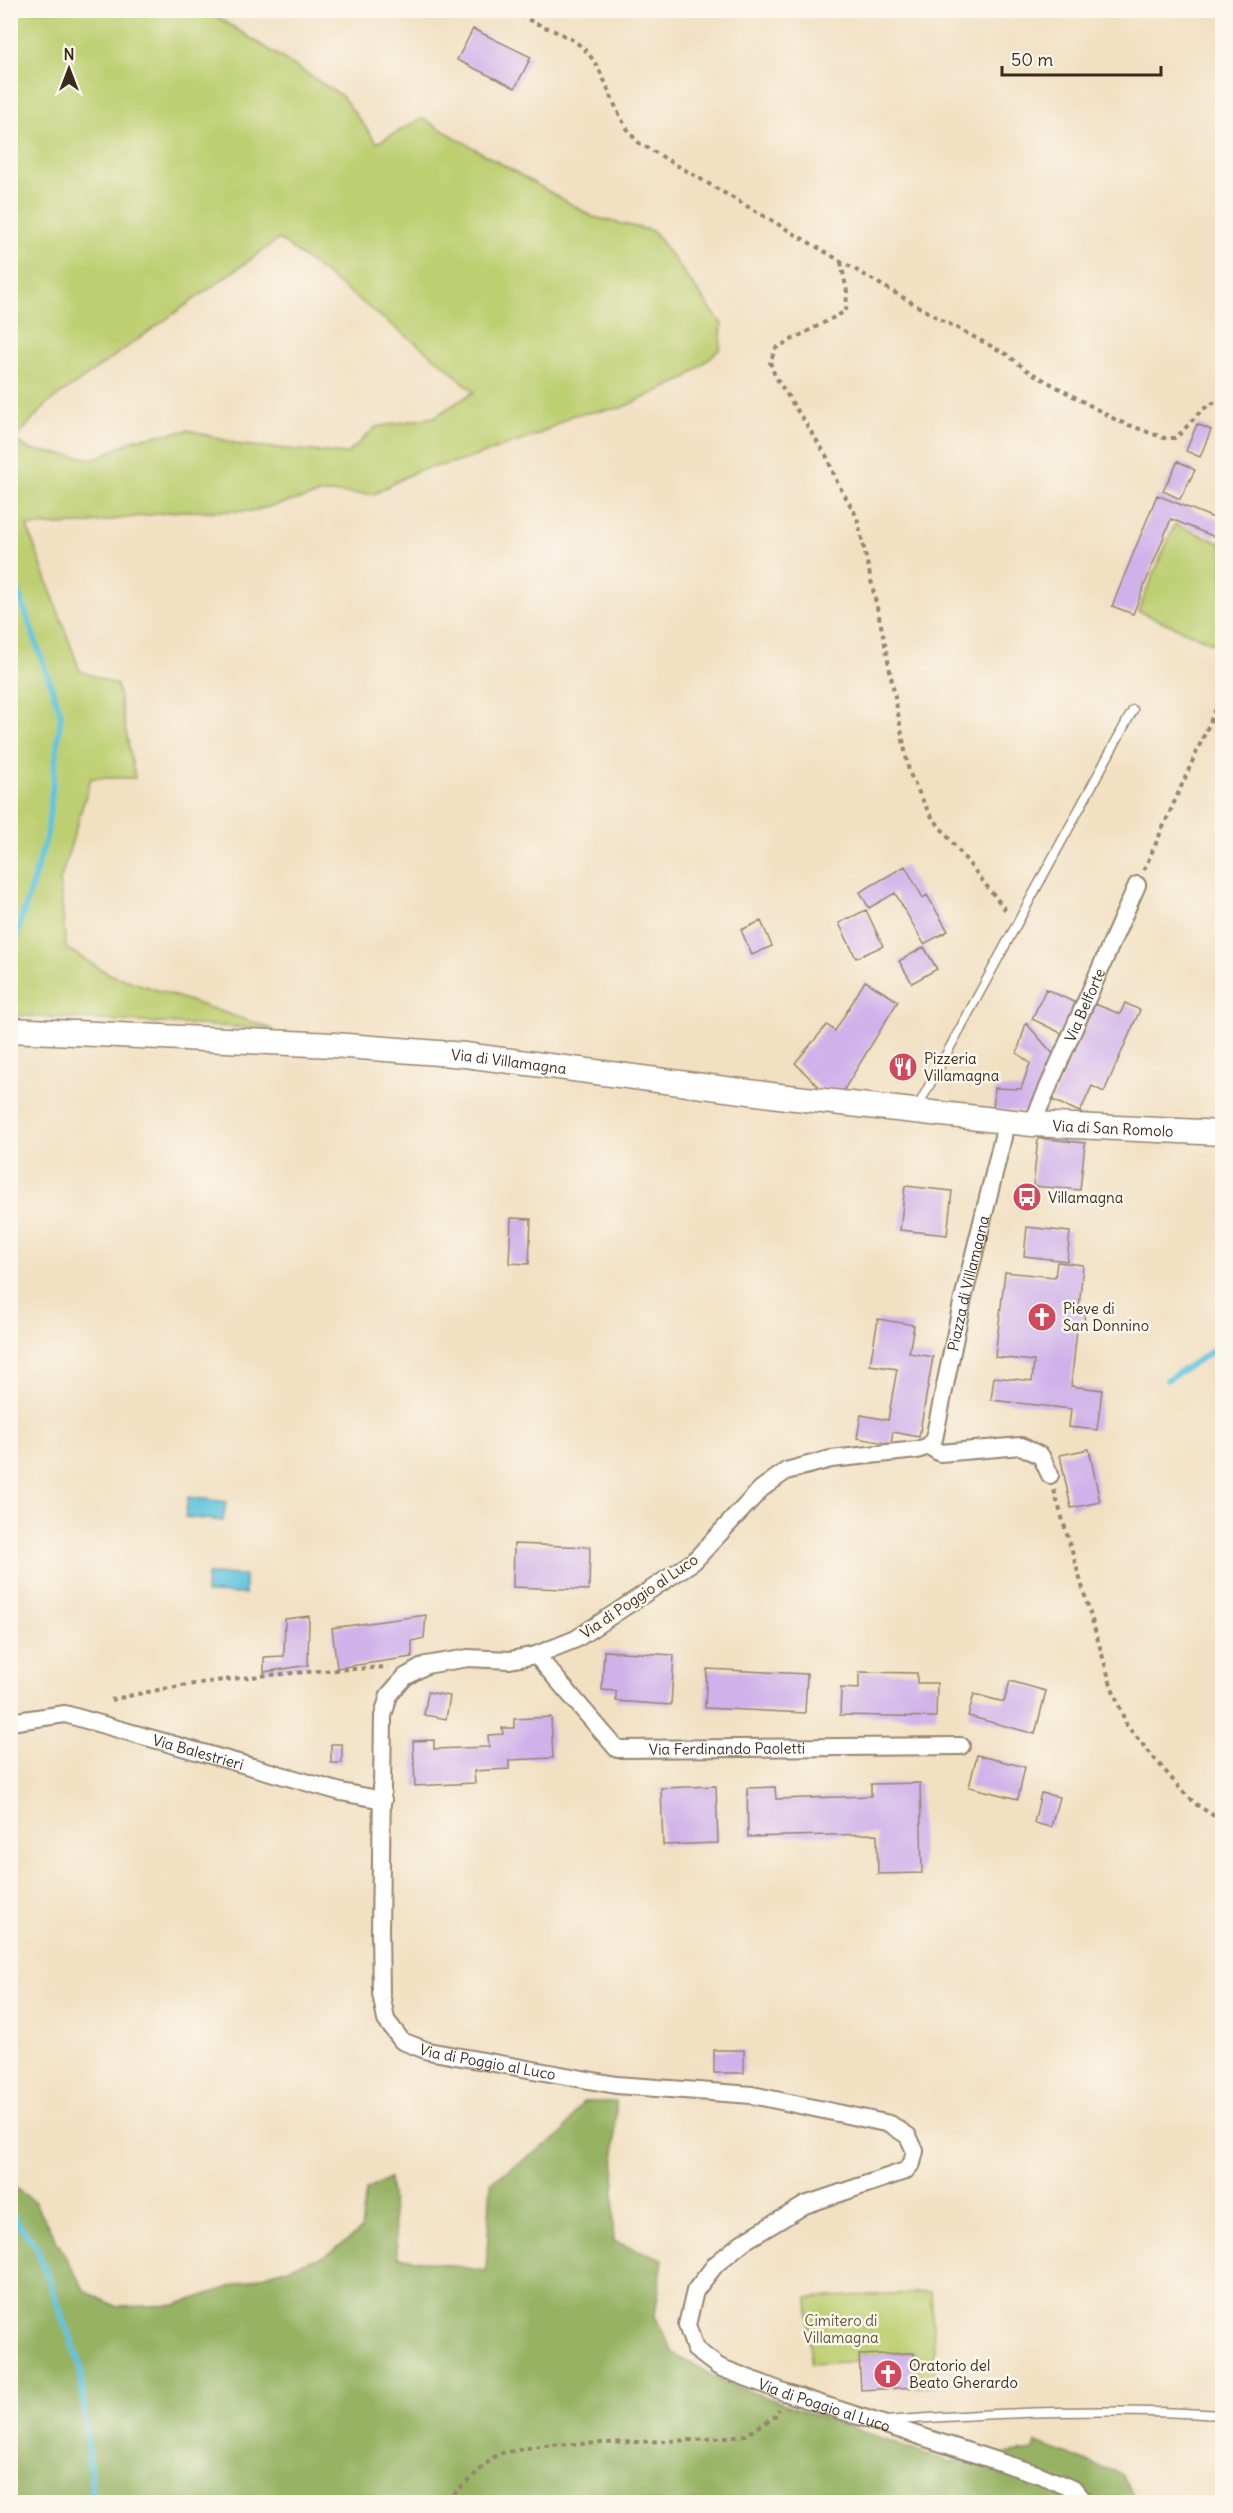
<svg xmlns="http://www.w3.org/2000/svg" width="1233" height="2513" font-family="Delius,sans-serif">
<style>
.green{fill:#becf72;stroke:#7c7c48;stroke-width:1.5;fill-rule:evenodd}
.forest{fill:#96b264;stroke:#686e41;stroke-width:1.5}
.water{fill:#61c4df;stroke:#4e777e;stroke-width:1.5}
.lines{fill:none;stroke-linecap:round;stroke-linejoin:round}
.stream{stroke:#61c4df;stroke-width:6}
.building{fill:#d0b1ea}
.lane-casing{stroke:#968570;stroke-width:11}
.street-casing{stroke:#968570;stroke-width:20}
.secondary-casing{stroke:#968570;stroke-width:27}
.path{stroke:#968570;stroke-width:4;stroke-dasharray:4.5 4.5;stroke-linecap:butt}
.lane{stroke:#fff;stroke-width:8}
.street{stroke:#fff;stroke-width:16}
.secondary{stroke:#fff;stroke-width:24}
.labels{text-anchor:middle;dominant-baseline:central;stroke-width:5;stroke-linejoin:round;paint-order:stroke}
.street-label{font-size:15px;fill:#3b2a1e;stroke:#fbf7ec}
.poi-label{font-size:15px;fill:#3b2a1e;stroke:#fbf7ec;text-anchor:start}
.park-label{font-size:15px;fill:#5c5333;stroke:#fbf7ec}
</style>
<rect width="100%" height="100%" fill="#fbf7ec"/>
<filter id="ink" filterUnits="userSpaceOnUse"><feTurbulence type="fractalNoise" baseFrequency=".0167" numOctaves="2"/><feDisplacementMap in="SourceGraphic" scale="12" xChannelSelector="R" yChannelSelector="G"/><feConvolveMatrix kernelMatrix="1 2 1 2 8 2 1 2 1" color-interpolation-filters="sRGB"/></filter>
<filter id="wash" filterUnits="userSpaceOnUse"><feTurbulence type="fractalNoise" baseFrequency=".008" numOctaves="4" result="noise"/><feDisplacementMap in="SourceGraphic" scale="24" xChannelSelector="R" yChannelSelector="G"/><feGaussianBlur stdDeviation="1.35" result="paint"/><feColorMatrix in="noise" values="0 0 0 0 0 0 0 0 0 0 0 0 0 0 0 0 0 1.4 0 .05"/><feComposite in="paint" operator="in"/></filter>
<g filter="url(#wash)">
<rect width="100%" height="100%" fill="#f2e0c2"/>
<!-- green -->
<path class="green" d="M10 11H208L342 96 377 143 422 118 593 217 653 231 722 324 720 349 685 379 621 408 573 415 537 435 465 460 416 471 374 494 325 493 252 511H179L82 524 27 526 80 671 117 685 135 778H91L60 881 66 948 109 974 273 1029 11 1015ZM279 239 443 364 474 392 434 417 376 427 347 454 241 445 189 430 136 439 95 459 31 450 14 440 47 404Z
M1175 524 1222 544V647L1138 611Z
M931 2292 936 2386 916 2387 914 2353 860 2355 859 2361 811 2364 808 2298Z"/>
<!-- forest -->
<path class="forest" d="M583 2102H616L613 2241 663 2259 655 2316 673 2353 726 2383 949 2462 1033 2450 1036 2443 1121 2474 1138 2502H11L10 2185 34 2201 85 2291 117 2307 175 2305 327 2255 361 2230 366 2190 389 2178 398 2257 486 2271 491 2182 561 2135Z"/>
<!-- water -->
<path class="water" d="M188 1497 226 1502 223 1521 185 1517Z
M207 1574 245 1575V1594L206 1593Z"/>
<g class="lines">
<!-- stream -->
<path class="stream" d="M10 568 61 714 47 835 10 957
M1167 1380 1222 1345
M10 2212 37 2248 80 2364 93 2502"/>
</g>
<g id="blocks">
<!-- building -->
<path class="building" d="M473 29 531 57 515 88 457 60Z
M1197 424 1211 430 1200 457 1186 451Z
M1178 461 1195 470 1180 499 1163 491Z
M1157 495 1221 521 1215 537 1171 519 1133 614 1112 606Z
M905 866 923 898 927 895 948 931 924 944 895 893 869 908 860 892Z
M866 910 883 946 856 958 839 923Z
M761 921 772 946 752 955 741 930Z
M924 947 937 969 912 983 899 961Z
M865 981 898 1001 842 1093 821 1089 795 1063 827 1025 835 1031Z
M1046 989 1078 1004 1063 1034 1032 1019Z
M1125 1003 1140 1010 1104 1092 1092 1086 1080 1112 1052 1100 1095 1004 1120 1014Z
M1026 1023 1054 1055 1029 1113 993 1109 995 1088 1021 1089 1030 1063 1017 1053Z
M1038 1138 1085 1143 1080 1190 1033 1186Z
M905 1186 952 1191 947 1235 900 1230Z
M511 1218 531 1219 529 1264 509 1263Z
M1027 1227 1070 1232 1067 1261 1024 1256Z
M1057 1262 1083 1265 1079 1309 1084 1314 1085 1323 1077 1330 1071 1386 1102 1390 1097 1430 1069 1427 1071 1409 991 1400 994 1377 1032 1381 1034 1361 995 1357 1005 1272 1055 1277Z
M878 1319 914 1325 909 1353 933 1357 919 1437 893 1432 891 1444 857 1438 861 1415 888 1420 897 1369 870 1365Z
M1089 1449 1100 1502 1071 1508 1060 1455Z
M514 1544 590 1547 589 1590 513 1587Z
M426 1615 424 1638 412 1641V1657L337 1668 332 1628Z
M309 1616 308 1665 264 1672V1657L284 1656 285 1619Z
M604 1651 674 1655 671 1705 616 1701V1691L602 1690Z
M707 1669 807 1674 805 1713 705 1708Z
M859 1672 917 1673V1683H937L936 1717 840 1715 841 1688 859 1689Z
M1010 1681 1046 1691 1035 1734 968 1716 974 1694 1004 1702Z
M428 1692 450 1696 446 1719 424 1715Z
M551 1717 553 1758 509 1760V1769L474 1771 475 1783 415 1786 413 1741 434 1740V1749L489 1747 488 1735 503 1734 502 1728H514V1719Z
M331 1744H342V1763H331Z
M977 1755 1025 1767 1018 1799 969 1787Z
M920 1783 922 1873 878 1874 877 1834 748 1837 747 1788 775 1787 776 1799 871 1796V1784Z
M716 1786 718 1843 663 1845 661 1788Z
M1041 1793 1059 1797 1051 1827 1034 1823Z
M714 2050H744V2073H714Z
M914 2353 916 2387 861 2390 859 2355Z"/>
</g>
</g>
<g filter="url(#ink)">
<use href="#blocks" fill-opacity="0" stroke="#968570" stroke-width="1.5"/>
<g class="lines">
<!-- lane casing -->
<g class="lane-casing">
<path id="lane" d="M917 1108 1133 710
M886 2421C998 2412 1110 2408 1222 2415"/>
</g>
<!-- street casing -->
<g class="street-casing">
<g id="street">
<path id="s1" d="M1032 1124 1137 885"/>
<path id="s2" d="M929 1446 917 1450 831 1459 786 1471 761 1489 694 1561 576 1639 536 1655 510 1660 468 1658 426 1665 405 1677 389 1695 383 1716 380 1932 381 1993 386 2020 402 2041 428 2051 616 2085 752 2095 890 2124 908 2136 915 2151 912 2163 905 2171 805 2205 743 2242 716 2264 695 2291 687 2325 695 2349 719 2367 784 2392 1040 2475 1075 2490 1085 2502"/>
<path id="s3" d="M929 1446 934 1439 962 1303 1003 1137 1005 1121"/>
<path d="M929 1446 940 1453 1021 1446 1041 1456 1050 1475"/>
<path id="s4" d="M536 1655 617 1749 961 1746"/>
<path id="s5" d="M10 1722 65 1714 341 1792 383 1800"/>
</g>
</g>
<!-- secondary casing -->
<g class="secondary-casing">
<g id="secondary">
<path id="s6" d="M10 1030 333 1045 465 1055 787 1097 1032 1124 1222 1133"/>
</g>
</g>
<!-- path -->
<path class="path" d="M513 10C533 26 565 31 583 48 610 74 611 116 639 143L938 318 1006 354 1028 371 1118 421 1164 438H1175C1191 426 1200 403 1222 401
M841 262 847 292 846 311 776 348 770 362 775 376 826 455 837 482 857 517 884 639 909 772 929 813 1008 913
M1144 870 1222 695
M1054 1490 1111 1685 1127 1726 1183 1792 1197 1805 1222 1821
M111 1700C202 1678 295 1672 388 1667
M448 2502 453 2495 497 2454 544 2445 696 2440 746 2435 777 2415 779 2409"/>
<!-- lane -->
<use href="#lane" class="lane"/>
<!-- street -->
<use href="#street" class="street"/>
<!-- secondary -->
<use href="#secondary" class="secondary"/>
</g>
</g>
<!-- icons -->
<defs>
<g id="restaurant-disc" transform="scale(1.5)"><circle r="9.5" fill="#d1495b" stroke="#fbf7ec"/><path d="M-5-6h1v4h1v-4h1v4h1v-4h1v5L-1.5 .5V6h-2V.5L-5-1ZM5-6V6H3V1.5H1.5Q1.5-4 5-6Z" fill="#fff"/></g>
<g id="bus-disc" transform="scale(1.5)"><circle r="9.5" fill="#d1495b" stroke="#fbf7ec"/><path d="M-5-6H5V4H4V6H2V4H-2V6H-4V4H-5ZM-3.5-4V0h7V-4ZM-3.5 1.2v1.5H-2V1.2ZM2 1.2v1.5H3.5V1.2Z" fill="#fff"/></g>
<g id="church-disc" transform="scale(1.5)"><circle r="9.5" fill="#d1495b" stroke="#fbf7ec"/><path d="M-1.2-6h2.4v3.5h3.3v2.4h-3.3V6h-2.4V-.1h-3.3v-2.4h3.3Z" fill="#fff"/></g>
</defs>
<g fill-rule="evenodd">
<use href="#restaurant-disc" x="903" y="1067"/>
<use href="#bus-disc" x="1027" y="1197"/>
<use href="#church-disc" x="1042" y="1317"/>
<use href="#church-disc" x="888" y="2374"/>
</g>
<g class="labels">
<!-- street labels -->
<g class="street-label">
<text stroke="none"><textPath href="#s1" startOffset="130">Via Belforte</textPath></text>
<text stroke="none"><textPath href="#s6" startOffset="500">Via di Villamagna</textPath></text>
<text stroke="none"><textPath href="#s6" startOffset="1108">Via di San Romolo</textPath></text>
<text stroke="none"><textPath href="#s3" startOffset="168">Piazza di Villamagna</textPath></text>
<text transform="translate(639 1596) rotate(-34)">Via di Poggio al Luco</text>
<text stroke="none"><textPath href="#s4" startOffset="234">Via Ferdinando Paoletti</textPath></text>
<text stroke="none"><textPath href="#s5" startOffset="194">Via Balestrieri</textPath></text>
<text stroke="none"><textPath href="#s2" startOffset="1060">Via di Poggio al Luco</textPath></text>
<text stroke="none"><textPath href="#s2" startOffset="1978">Via di Poggio al Luco</textPath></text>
</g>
<!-- poi labels -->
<g class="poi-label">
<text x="924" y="1058">Pizzeria<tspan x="924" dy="17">Villamagna</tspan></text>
<text x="1048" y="1197">Villamagna</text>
<text x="1063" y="1308">Pieve di<tspan x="1063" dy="17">San Donnino</tspan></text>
<text x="909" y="2365">Oratorio del<tspan x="909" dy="17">Beato Gherardo</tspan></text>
</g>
<!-- park labels -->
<g class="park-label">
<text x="841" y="2320">Cimitero di<tspan x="841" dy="17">Villamagna</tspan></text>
</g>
</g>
<!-- margin -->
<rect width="1233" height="2513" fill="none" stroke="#fbf7ec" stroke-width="36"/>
<!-- north arrow -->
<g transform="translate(69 69)" stroke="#fbf7ec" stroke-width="4.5" paint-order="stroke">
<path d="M0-4.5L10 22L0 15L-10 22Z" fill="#3b2a1e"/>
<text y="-9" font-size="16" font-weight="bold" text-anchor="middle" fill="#3b2a1e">N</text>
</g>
<!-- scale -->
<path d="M1002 66v9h159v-9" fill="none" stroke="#3b2a1e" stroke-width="3"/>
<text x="1011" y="66" font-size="18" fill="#3b2a1e" stroke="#fbf7ec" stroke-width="4.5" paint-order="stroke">50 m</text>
</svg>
